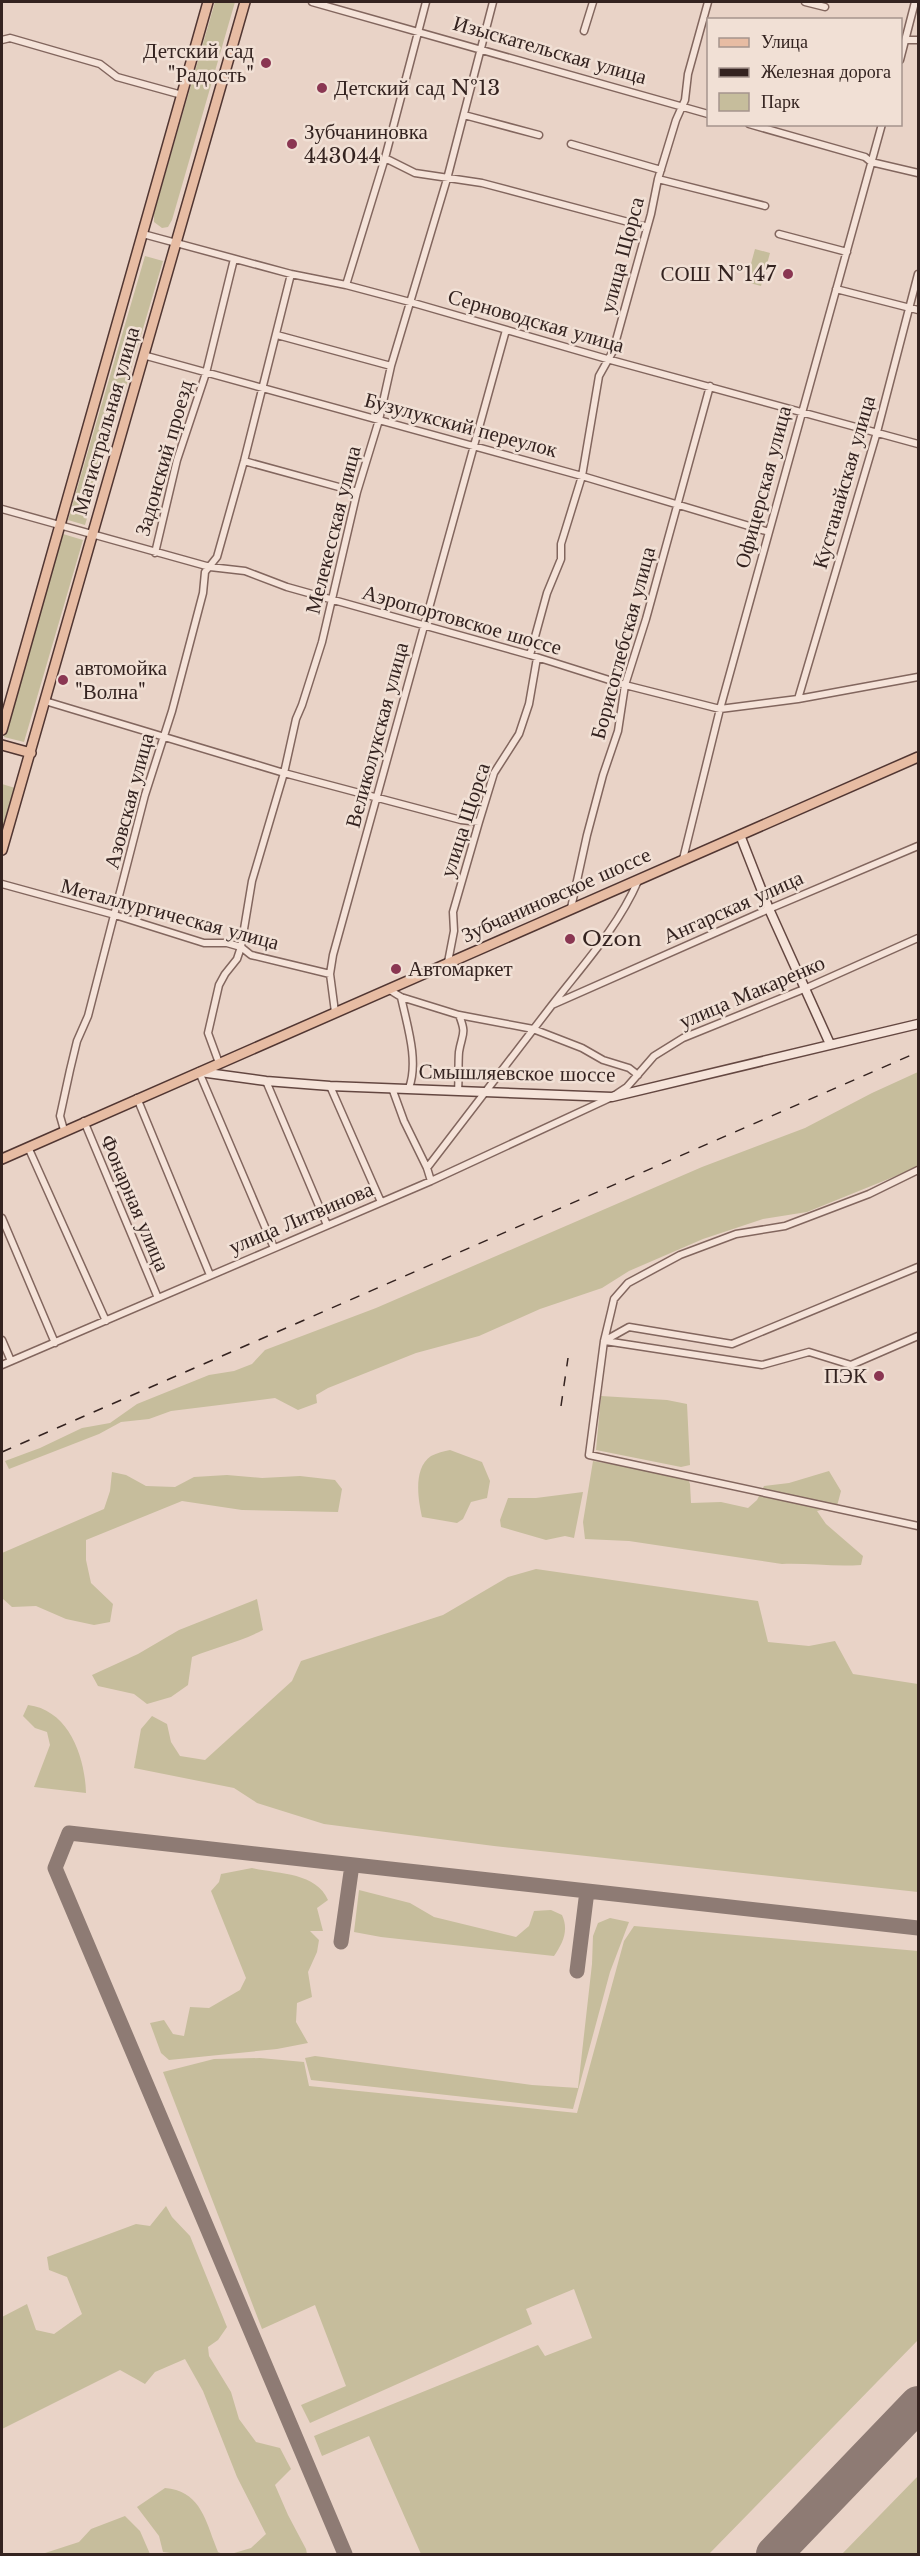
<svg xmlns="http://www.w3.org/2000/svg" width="920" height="2556" font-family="'Libre Baskerville',serif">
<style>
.green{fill:#c6bd9c}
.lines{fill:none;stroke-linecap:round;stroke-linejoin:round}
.taxiway{stroke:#8e7b74;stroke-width:15}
.runway{stroke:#8e7b74;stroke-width:36}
.street-casing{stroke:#82665e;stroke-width:9}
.secondary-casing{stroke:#644741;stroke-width:11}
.primary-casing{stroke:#513632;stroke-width:12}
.street{stroke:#f5e3d9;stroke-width:6}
.secondary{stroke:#f5e3d9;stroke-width:8}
.primary{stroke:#e7bca3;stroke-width:9}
.rail{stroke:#342320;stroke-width:1.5;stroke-dasharray:10 10;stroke-linecap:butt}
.poi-dot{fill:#8a3652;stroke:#f1e0d5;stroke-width:2}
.labels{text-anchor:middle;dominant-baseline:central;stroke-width:5;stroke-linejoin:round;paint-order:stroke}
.street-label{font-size:21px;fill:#342320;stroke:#f1e0d5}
.poi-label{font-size:21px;fill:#342320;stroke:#f1e0d5;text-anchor:start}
</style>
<rect width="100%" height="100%" fill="#e9d3c7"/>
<!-- green -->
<path class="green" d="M215 2H235L172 220 168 227 162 228 154 222V213Z
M755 249 770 253 761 286 746 282Z
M145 256 163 261 85 525 68 520Z
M63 534 83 540 24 742 4 737Z
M2 784 15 788 2 834Z
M918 1072V1167L807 1212 763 1219 703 1239 629 1271 602 1288 540 1309 479 1336 416 1353 328 1388 316 1395 317 1403 298 1410 275 1398 171 1411 149 1419 121 1422 99 1434 9 1469 5 1461 40 1448 82 1428 110 1423 137 1404 209 1375 234 1371 252 1364 265 1350 376 1308 702 1167 805 1128 872 1093Z
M601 1396 667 1400 687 1404 690 1465 681 1467 596 1450Z
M450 1450 482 1462 490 1481 487 1498 471 1502 463 1519 457 1523 422 1517C418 1499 413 1468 431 1456 437 1453 444 1451 450 1450Z
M593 1461 671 1474H686L690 1484 691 1503 721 1502 748 1508 757 1500 764 1486 789 1483 829 1471 841 1491 837 1506 817 1511 826 1524 863 1556 861 1565C834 1567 809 1563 782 1564L629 1541 585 1539 583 1522Z
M112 1472 126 1475 146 1486 175 1487 194 1477 227 1475 262 1478 300 1476 335 1480 342 1489 338 1512 242 1510 182 1501 86 1540V1560L91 1583 113 1604 110 1622 94 1625 66 1619 36 1606 12 1607 2 1598V1553L104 1509 110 1491Z
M583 1492 574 1538 565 1536 546 1540 501 1527 500 1520 508 1498H536Z
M536 1569 758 1601 768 1642 809 1646 835 1641 853 1674 918 1684V1892L494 1846 324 1824 257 1803 234 1788 134 1768 141 1729 152 1716 167 1724 171 1742 180 1756 205 1760 292 1681 301 1661 443 1615 508 1577Z
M257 1599 263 1630C240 1642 216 1647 192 1657L188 1685 171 1697 147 1704 134 1694 98 1686 92 1675 138 1654 179 1630Z
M28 1705C69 1710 85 1757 86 1793L34 1787 50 1745 47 1732 35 1728 23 1716Z
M252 1868C278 1874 316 1872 328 1900L317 1908 323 1931H310L319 1940 317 1952 308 1972 312 1997 297 2003 296 2022 308 2043 277 2049 169 2060 161 2053 150 2023 164 2020 173 2034 184 2036 190 2007 209 2008 240 1990 246 1978 211 1891 219 1882 221 1874Z
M359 1890 410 1903 434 1917 516 1937 529 1926 534 1911 551 1910 562 1915C569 1930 563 1943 554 1956L381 1937 354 1932Z
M610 1918 629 1922 610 1972 573 2109 311 2080 305 2058 315 2056 532 2085 578 2088 592 1964 593 1936 598 1923Z
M634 1926 918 1951V2340L709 2554H421L369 2436 322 2456 314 2436 538 2345 545 2356 592 2338 574 2289 526 2309 532 2324 310 2423 301 2405 346 2386 315 2305 262 2329 163 2072 214 2059 260 2058 304 2062 309 2086 577 2113 624 1941Z
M166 2206 172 2217 190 2236 227 2327 218 2340 208 2347 209 2356 231 2392 239 2419 256 2442 280 2448 291 2469 275 2485 288 2515 306 2549 307 2554H231L251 2548 266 2534 237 2477 203 2391 185 2359 155 2372 145 2384 120 2370 2 2429V2317L27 2304 36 2330 54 2334 82 2314 67 2277 49 2270 47 2257 136 2224 150 2226Z
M918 2476V2554H842Z
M165 2488C202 2491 206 2523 218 2552L223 2554H178L163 2552 159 2536 137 2507Z
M125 2516 140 2531 150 2554H42L79 2542 91 2529Z"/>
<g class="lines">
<!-- taxiway -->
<path class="taxiway" d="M341 1942 352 1865
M577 1971 587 1891
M345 2554 55 1868 69 1833 918 1928"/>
<!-- runway -->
<path class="runway" d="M774 2554 918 2404"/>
<!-- street casing -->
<g class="street-casing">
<path id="street" d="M312 2 708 114
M805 2 825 7
M584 31 593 2
M2 40 10 38 100 64 117 77 182 95
M906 40H918
M900 60 915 2
M464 115 539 135
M749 124 865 157 871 162 918 173
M571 144 661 170
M385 158 415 173 482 183 647 227
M658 179 765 206
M143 234 291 274 346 285 410 302 607 359 918 444
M779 234 847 252
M346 285 385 158 426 2
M836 289 918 310
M277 335 391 366
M143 355 582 476 769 532
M244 461 357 492
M2 509 210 567 245 571 287 587 530 655 625 685 720 709 798 699 918 677
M155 553 177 460 206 373 234 259
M530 655 547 593 561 559V544L582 476 599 376 613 351 651 214 658 179 676 120 685 100 688 74 708 2
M798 699 877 432 918 274
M45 701 284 773 461 820 479 822
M683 859 720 709 882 124
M2 884 115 915 204 943H227L241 947 251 955 330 974
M571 908 587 835 603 775 618 731 625 685 646 619 710 386
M448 962 454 931 453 912 479 822 494 773 519 734 529 704 537 658
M388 989 401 997 459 1015 533 1029 582 1048 603 1060 629 1068 638 1075
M401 997C407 1025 419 1061 409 1088
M552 1005C583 965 618 927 638 881
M335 1012 330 974 333 955 506 330
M219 1063 208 1033 219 985 225 974 237 959 241 947 252 881 284 773 296 719 302 705 322 642 357 492 379 420 391 366 447 179 493 2
M199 1072 274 1248
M266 1081 327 1225
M330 1086 381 1202
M392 1088 404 1121 427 1168 431 1181
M458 1091C459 1078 458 1065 459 1052 462 1033 467 1035 459 1015
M137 1098 210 1275
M84 1121 158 1298
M64 1130 60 1116 70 1070 77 1041 88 1016 145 795 172 711 203 593 205 572 217 557 244 461 291 274
M28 1147 106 1321
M427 1168 552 1005 769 909 918 846
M918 1170 869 1194 785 1226 736 1234 680 1255 628 1283 614 1299 611 1312 604 1341 589 1455 918 1526
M2 1218 55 1343
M2 1340 11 1361
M604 1341 629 1327 732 1344 918 1267
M605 1341 762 1365 809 1352 851 1365 918 1336
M2 1365 431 1181 612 1097 627 1087 654 1056 683 1038 804 989 918 938"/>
</g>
<!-- secondary casing -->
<g class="secondary-casing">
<path id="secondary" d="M740 835 769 909 830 1044
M200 1072 266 1081 330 1086 612 1097 918 1024"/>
</g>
<!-- primary casing -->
<g class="primary-casing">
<path id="primary" d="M2 730 208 2
M2 745 31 753
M2 850 245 2
M2 1159 918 757"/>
</g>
<!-- street -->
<use href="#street" class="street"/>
<!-- secondary -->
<use href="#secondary" class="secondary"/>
<!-- primary -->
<use href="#primary" class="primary"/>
<!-- rail -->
<path class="rail" d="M561 1406 568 1358
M2 1452 918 1052"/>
</g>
<!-- markers -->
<g class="poi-dot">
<circle cx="266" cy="63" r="6"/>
<circle cx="322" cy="88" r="6"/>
<circle cx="292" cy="144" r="6"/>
<circle cx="788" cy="274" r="6"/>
<circle cx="63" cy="680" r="6"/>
<circle cx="570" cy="939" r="6"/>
<circle cx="396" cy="969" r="6"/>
<circle cx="879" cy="1376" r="6"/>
</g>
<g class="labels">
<!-- street labels -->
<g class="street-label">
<text transform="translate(550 50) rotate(16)">Изыскательская улица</text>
<text transform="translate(622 255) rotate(-75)">улица Щорса</text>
<text transform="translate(536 321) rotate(16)">Серноводская улица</text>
<text transform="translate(106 421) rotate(-74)">Магистральная улица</text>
<text transform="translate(461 425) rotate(15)">Бузулукский переулок</text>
<text transform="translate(164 458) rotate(-74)">Задонский проезд</text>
<text transform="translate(844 482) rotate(-74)">Кустанайская улица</text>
<text transform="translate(763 487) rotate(-75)">Офицерская улица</text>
<text transform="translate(333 530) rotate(-76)">Мелекесская улица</text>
<text transform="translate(462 620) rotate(16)">Аэропортовское шоссе</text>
<text transform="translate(623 643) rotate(-75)">Борисоглебская улица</text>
<text transform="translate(377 735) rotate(-75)">Великолукская улица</text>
<text transform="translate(129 801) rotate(-75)">Азовская улица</text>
<text transform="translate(465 820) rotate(-72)">улица Щорса</text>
<text transform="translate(556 895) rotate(-24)">Зубчаниновское шоссе</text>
<text transform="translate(733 907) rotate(-24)">Ангарская улица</text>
<text transform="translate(170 914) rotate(15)">Металлургическая улица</text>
<text transform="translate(752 992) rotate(-23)">улица Макаренко</text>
<text transform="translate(517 1073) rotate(1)">Смышляевское шоссе</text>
<text transform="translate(135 1203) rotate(67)">Фонарная улица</text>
<text transform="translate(301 1218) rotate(-23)">улица Литвинова</text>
</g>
<!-- poi labels -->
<g class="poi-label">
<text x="254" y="51" text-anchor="end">Детский сад<tspan x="254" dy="24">"Радость"</tspan></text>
<text x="334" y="88">Детский сад №13</text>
<text x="304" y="132">Зубчаниновка<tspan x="304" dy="24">443044</tspan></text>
<text x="776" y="274" text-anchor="end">СОШ №147</text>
<text x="75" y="668">автомойка<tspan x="75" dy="24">"Волна"</tspan></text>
<text x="582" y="939">Ozon</text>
<text x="408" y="969">Автомаркет</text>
<text x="867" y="1376" text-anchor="end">ПЭК</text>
</g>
</g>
<!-- border -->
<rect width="920" height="2556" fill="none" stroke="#342320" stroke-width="6"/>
<!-- legend -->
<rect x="707" y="18" width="195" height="108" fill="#f1e0d5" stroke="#a5948d" stroke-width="1.5"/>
<rect x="719" y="38" width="30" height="9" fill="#e7bca3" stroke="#a5948d" stroke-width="1.5"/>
<text x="761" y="48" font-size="18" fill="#342320">Улица</text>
<rect x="719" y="68" width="30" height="9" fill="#342320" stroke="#a5948d" stroke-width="1.5"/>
<text x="761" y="78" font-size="18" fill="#342320">Железная дорога</text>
<rect x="719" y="93" width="30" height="18" fill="#c6bd9c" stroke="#a5948d" stroke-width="1.5"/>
<text x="761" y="108" font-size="18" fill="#342320">Парк</text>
</svg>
